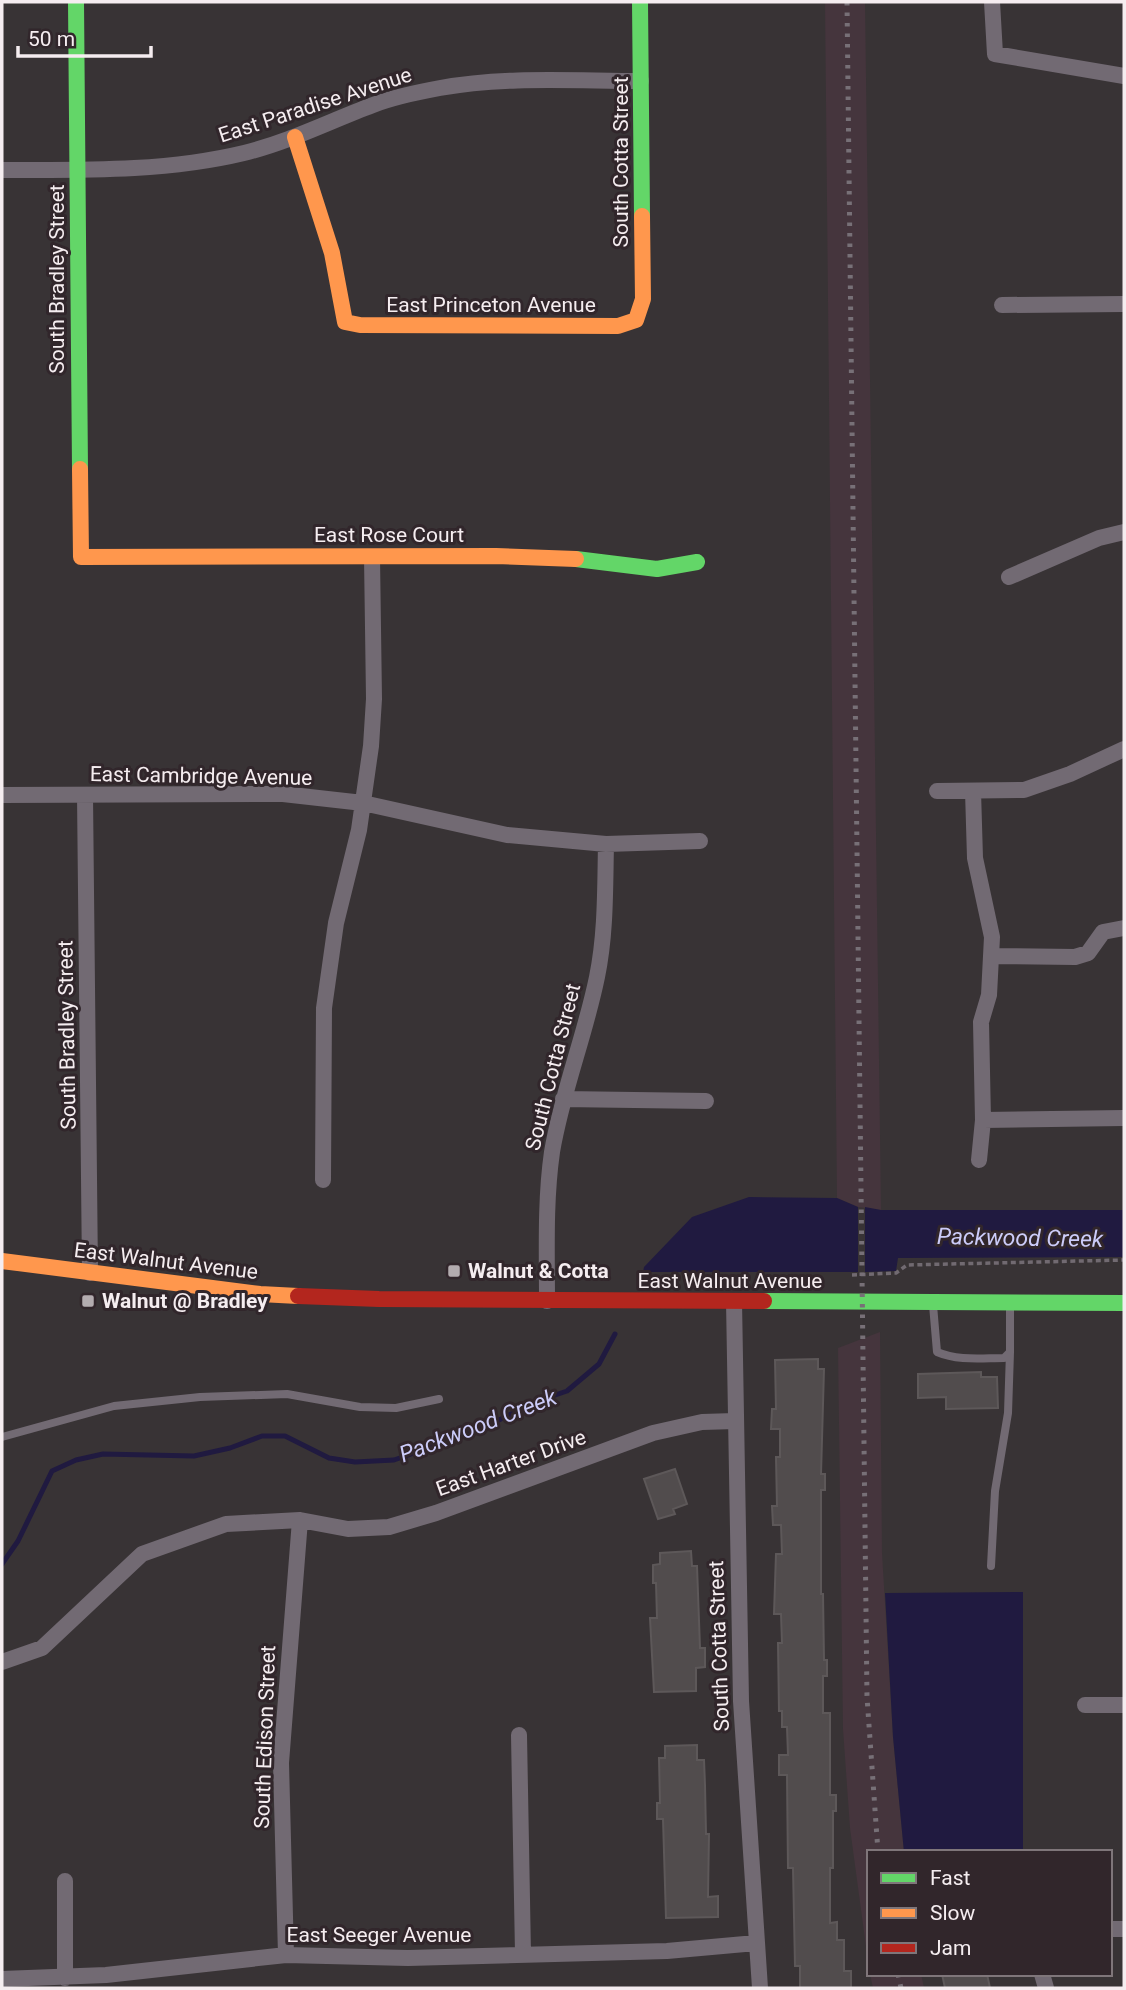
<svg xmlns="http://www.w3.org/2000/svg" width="1126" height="1990" font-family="Roboto,sans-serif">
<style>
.built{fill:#45353d}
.water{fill:#201a40}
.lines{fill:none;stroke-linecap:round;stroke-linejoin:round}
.stream{stroke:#201a40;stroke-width:5}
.building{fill:#514c4d;stroke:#5d5859;stroke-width:2}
.path{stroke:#716a71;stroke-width:3.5;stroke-dasharray:5 3.5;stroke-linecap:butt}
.lane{stroke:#726a73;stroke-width:8}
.street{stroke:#726a73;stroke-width:16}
.fast{stroke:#63d668;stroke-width:16}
.slow{stroke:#ff974d;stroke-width:16}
.jam{stroke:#b3261e;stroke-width:16}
.rail{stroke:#777077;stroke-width:5;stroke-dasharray:3.5 7;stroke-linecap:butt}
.poi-dot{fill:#b3acaf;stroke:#31262b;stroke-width:2.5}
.labels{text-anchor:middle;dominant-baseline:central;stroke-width:6;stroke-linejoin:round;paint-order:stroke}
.street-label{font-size:21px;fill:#f5edf0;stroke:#31262b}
.poi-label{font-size:21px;font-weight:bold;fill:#f5edf0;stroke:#31262b;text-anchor:start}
.water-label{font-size:23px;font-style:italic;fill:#ccccf9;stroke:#31262b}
</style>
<rect width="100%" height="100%" fill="#383335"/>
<!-- built -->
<path class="built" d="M825 2H865L881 1210 858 1207 837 1198Z
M880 1332 882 1553 893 1737 904 1852H869V1969L850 1828 843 1729 838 1348Z
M870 1974H921L924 1988H873Z"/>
<!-- water -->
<path class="water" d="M749 1197 837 1198 858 1207V1272H643L644 1267 692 1217Z
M865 1207 881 1210H1124V1257L898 1258 896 1271 865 1272Z
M1023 1592V1852H904L893 1737 885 1593Z"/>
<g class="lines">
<!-- stream -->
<path class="stream" d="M2 1564 18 1541 52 1471 76 1460 103 1454 194 1456 230 1448 262 1436H285L329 1458 355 1462 394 1460 477 1431 535 1402 567 1391 599 1364 615 1334"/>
</g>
<!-- building -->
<path class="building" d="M818 1359V1369H824L821 1474H825V1490H821V1594H823L824 1660H827V1676H823V1713H830V1795H836V1811H833V1868H830V1923L837 1922V1940H844V1971H851V1988H800V1966H795L793 1868H788L787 1775H779V1755H788L787 1727H782V1711H779L778 1643H782L781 1614H774L776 1554H782L781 1525H773L772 1506H777L776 1457H780V1429H771L772 1409H776L775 1360Z
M981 1372V1377H997L998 1408 946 1409V1397L918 1398V1374Z
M675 1469 687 1504 673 1509 675 1514 658 1519 644 1479Z
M691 1551 692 1566H697L700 1648H705V1667L696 1668V1691L654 1692 650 1618H657L656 1583H653V1565L660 1564V1553Z
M697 1745V1760H704L705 1785 706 1834H709L708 1897 718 1896V1917L666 1918 663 1819H657V1803H660L659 1758H665V1746Z
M942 1974H987L990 1988H945Z"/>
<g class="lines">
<!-- path -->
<path class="path" d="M852 1275 896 1273 907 1265 1124 1260"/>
<!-- lane -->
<path class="lane" d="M933 1305 937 1352C958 1361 981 1358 1004 1358L1010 1352V1306
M2 1437 114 1406 200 1397 287 1394 360 1407 396 1408 439 1399
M991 1566 995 1491 1008 1413 1010 1352"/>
<!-- street -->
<path class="street" d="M992 2 995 54 1124 76
M2 170C83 170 165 172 244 153 289 142 330 121 373 105 394 97 418 92 440 88 506 76 575 81 641 81
M1002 305 1124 304
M1009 577 1099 538 1124 532
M937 791 1024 790 1070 774 1124 749
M973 791 975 858 992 937 989 995 981 1022 983 1120 979 1160
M2 795 283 794 363 803 507 835 606 844 700 841
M85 795 90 1273
M992 956 1075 957 1088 953 1103 932 1124 928
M563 1099 706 1101
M983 1120 1124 1118
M323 1180 324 1008 336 923 359 830 371 746 374 699 372 557
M547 1301C547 1252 545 1201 552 1152 562 1092 585 1036 597 977 606 933 605 888 606 844
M734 1301 741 1701 760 1988
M2 1662 42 1648 142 1554 226 1524 300 1520 348 1529 389 1527 436 1513 653 1433 702 1422 735 1421
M1085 1705H1124
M519 1735 523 1954
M65 1881V1978
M1110 1929H1124
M286 1955 281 1763 300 1520
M1042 1974 1046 1988
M2 1979 106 1975 286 1955 408 1958 667 1951 756 1943"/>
<!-- fast -->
<path class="fast" d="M76 2 80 469
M640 2 642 216
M576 559 657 569 697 562
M764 1301 1124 1303"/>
<!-- slow -->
<path class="slow" d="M295 137 332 253 345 322 360 325 618 326 636 320 643 299 642 216
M80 469 81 557 496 556 576 559
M2 1261 260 1294 298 1296"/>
<!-- jam -->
<path class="jam" d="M298 1296 379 1299 764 1301"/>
<!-- rail -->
<path class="rail" d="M847 2 867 1697 878 1852
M898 1974 901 1988"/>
</g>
<!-- markers -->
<g class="poi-dot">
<rect x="447" y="1264" width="14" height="14" rx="3.5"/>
<rect x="81" y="1294" width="14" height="14" rx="3.5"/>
</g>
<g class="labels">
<!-- street labels -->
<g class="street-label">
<text transform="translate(315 105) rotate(-18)">East Paradise Avenue</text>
<text transform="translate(621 162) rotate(-90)">South Cotta Street</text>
<text transform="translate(57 279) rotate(-90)">South Bradley Street</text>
<text x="491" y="305">East Princeton Avenue</text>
<text x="389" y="535">East Rose Court</text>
<text transform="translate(201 776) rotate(1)">East Cambridge Avenue</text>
<text transform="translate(67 1035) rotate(-91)">South Bradley Street</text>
<text transform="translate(553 1067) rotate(-76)">South Cotta Street</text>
<text transform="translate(166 1261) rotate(7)">East Walnut Avenue</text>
<text x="730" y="1281">East Walnut Avenue</text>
<text transform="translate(511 1463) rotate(-20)">East Harter Drive</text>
<text transform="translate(719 1646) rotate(-92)">South Cotta Street</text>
<text transform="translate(265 1737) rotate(-88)">South Edison Street</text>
<text x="379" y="1935">East Seeger Avenue</text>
</g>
<!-- poi labels -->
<g class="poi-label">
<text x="468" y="1271">Walnut &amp; Cotta</text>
<text x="102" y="1301">Walnut @ Bradley</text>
</g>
<!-- water labels -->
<g class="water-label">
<text transform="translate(1020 1238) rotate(1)">Packwood Creek</text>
<text transform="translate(478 1426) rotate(-21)">Packwood Creek</text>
</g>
</g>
<!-- border -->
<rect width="1126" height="1990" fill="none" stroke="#f5edf0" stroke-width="7"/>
<!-- legend -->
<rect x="867" y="1850" width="245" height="126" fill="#31262b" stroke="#7f767a" stroke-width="2"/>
<rect x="881" y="1873" width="35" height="10" fill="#63d668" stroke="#7f767a" stroke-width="2"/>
<text x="930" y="1885" font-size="21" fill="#f5edf0">Fast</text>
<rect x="881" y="1908" width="35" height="10" fill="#ff974d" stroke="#7f767a" stroke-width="2"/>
<text x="930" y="1920" font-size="21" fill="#f5edf0">Slow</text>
<rect x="881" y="1943" width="35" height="10" fill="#b3261e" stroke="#7f767a" stroke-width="2"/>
<text x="930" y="1955" font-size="21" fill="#f5edf0">Jam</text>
<!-- scale -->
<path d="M18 46v10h133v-10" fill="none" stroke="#f5edf0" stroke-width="3.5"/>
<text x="28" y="46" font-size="21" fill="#f5edf0" stroke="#31262b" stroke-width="5" paint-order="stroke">50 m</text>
</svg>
